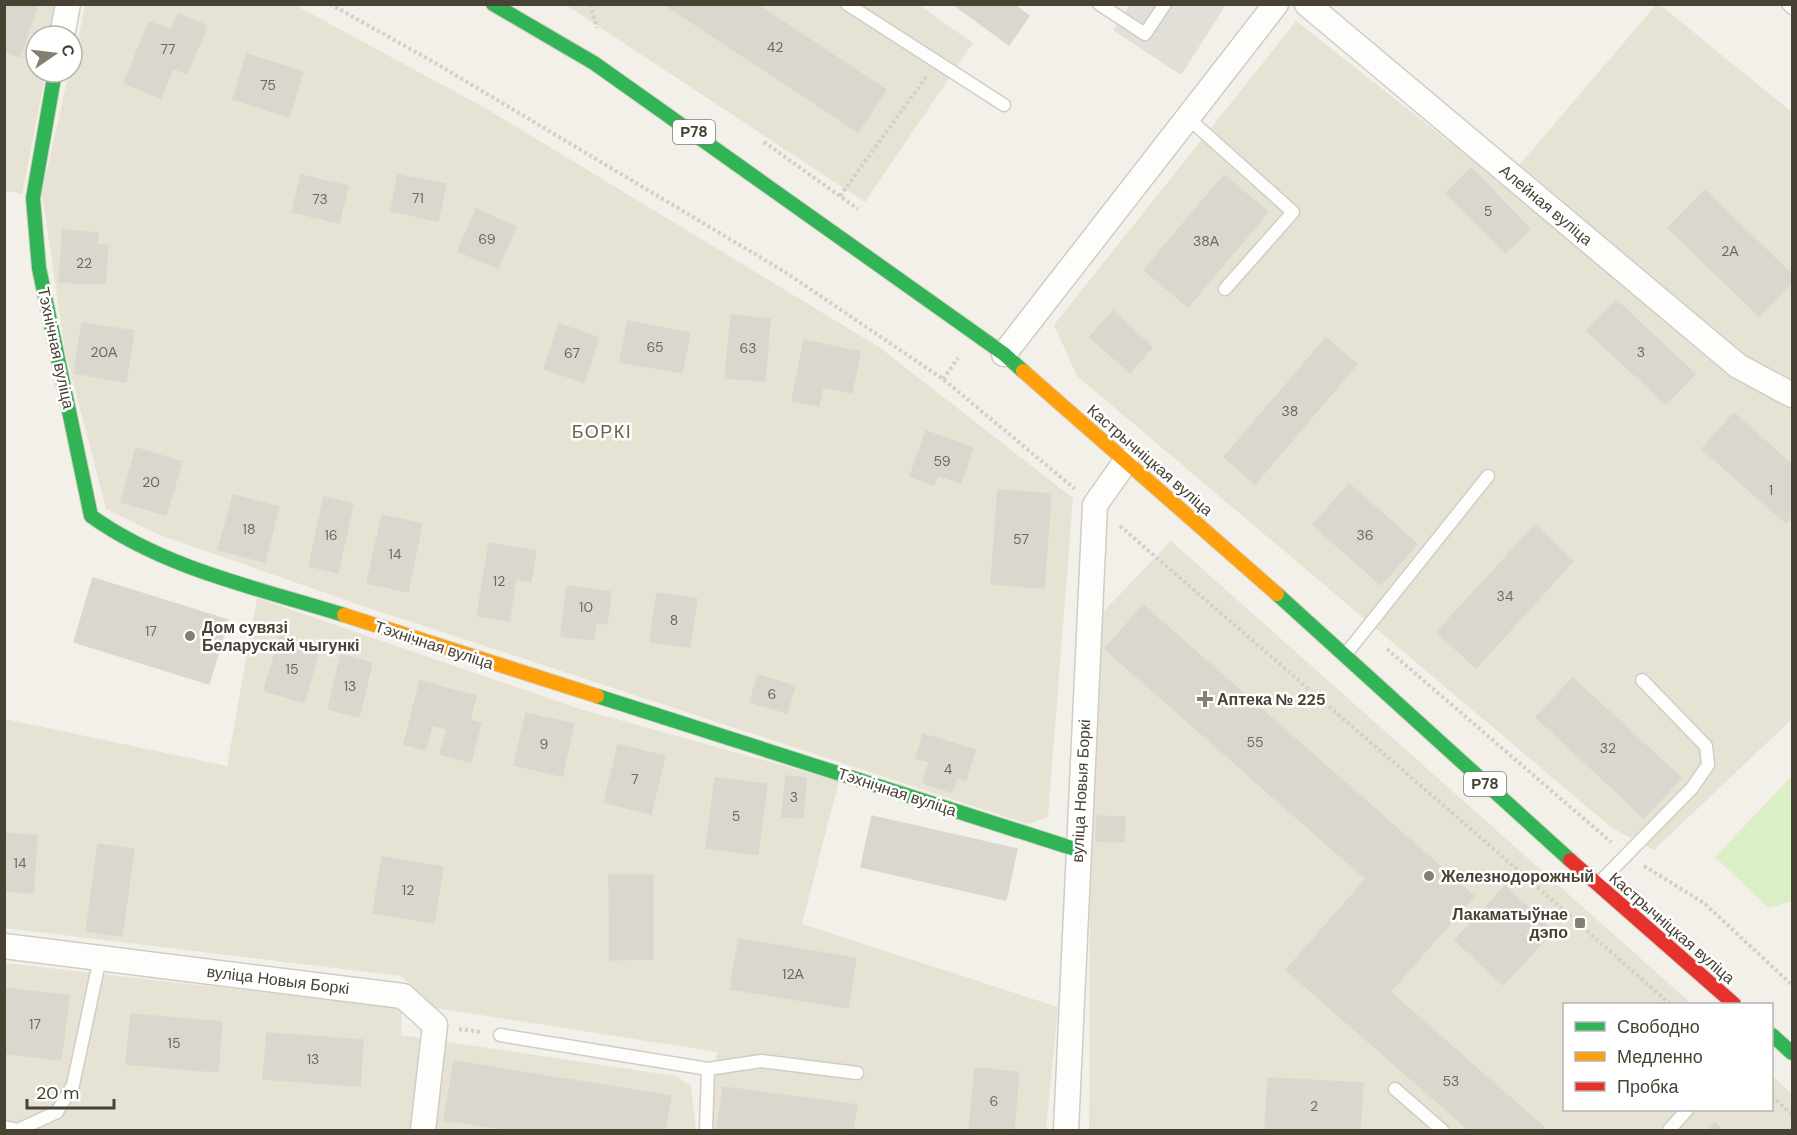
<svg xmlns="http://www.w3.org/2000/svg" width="1797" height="1135" font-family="'DM Sans',sans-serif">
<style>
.residential{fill:#e6e3d5}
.green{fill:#daefc5}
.parking{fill:#e1dfd8}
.building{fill:#dad7cf;stroke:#dad7ce;stroke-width:1.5}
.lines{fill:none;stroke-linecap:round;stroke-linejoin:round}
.lane-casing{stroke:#d0cdc6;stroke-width:15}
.street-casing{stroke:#d0cdc6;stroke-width:27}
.fast-casing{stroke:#d2cebe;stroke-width:16}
.slow-casing{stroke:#d2cebe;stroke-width:16}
.jam-casing{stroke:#d2cebe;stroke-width:16}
.path{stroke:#d2d0c9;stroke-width:4;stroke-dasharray:3 3;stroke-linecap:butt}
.lane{stroke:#fdfdfc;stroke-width:12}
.street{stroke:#fdfdfc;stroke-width:24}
.fast{stroke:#30b455;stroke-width:14}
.slow{stroke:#ff9f0a;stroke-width:14}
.jam{stroke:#e5322d;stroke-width:14}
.poi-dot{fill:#847f73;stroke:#fff;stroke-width:2}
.labels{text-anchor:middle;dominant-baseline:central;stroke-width:5;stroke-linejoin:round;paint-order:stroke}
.number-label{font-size:14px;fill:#6e695c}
.shield{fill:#fff;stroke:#7f7b71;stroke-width:1.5}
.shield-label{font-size:15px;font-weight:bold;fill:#484234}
.street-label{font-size:16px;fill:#484234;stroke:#fff}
.poi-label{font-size:16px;font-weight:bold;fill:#484234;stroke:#fff;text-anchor:start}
.neighbourhood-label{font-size:18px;letter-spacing:1.5px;fill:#6c624a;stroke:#fff}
</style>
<rect width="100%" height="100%" fill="#f2f0e8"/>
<!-- residential -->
<path class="residential" d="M4 5H60L54 36H36V72H46L22 194 5 191Z
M85 5H295L487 109 879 347 1073 498 1048 817 1028 824 363 606 157 534 106 509 65 351 42 193 69 72H72Z
M566 5H919L973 43 865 202Z
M1656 5H1660L1792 112V719L1654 850 1612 828 1077 376 1054 325 1296 21 1503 184Z
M1171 541 1692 1004H1564V1110H1772V1075L1792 1094V1130H1089L1090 877 1100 615Z
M257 598 580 709 839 781 802 924 1058 1007 1046 1130H710L717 1052 436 1008 401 976 5 928V719L227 766Z
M5 963 402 1008 401 1035 676 1076 691 1086 696 1130H5Z"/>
<!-- green -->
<path class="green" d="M1792 776V901L1769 908 1715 857Z"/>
<!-- parking -->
<path class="parking" d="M1130 5H1226L1181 75 1113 30Z"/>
<!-- building -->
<path class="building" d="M4 4H38L20 57 4 51Z
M664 4H756L886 90 858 132Z
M953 4H1014L1029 16 1009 45Z
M178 14 207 26 187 74 173 68 161 98 124 83 149 22 171 30Z
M247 54 303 72 289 117 233 99Z
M1471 168 1530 229 1505 253 1446 193Z
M301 175 348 186 339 223 292 212Z
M398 175 446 184 438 221 391 211Z
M1224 175 1268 212 1188 307 1144 270Z
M1705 190 1792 275V282L1759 316 1668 228Z
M476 209 516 227 498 268 458 251Z
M63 230 98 233 97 245H108L105 284 59 282Z
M1616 300 1695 374 1666 404 1587 331Z
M1113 311 1152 347 1130 373 1090 337Z
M731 315 770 319 765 381 725 378Z
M628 321 690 333 682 373 620 362Z
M82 323 134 331 126 382 74 373Z
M559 324 599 338 584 382 544 369Z
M1326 338 1357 364 1255 484 1224 457Z
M804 340 860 352 852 393 823 387 819 406 792 401Z
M1734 413 1792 465V515L1786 523 1702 449Z
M926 431 973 448 961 483 938 475 934 485 910 476Z
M136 448 182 462 166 515 121 502Z
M1349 484 1417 544 1381 585 1313 525Z
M998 490 1051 494 1044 588 991 584Z
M233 495 279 507 265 562 218 550Z
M324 497 353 504 338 573 309 566Z
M382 515 422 524 408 592 367 583Z
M1535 525 1573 561 1476 668 1437 632Z
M489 543 536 551 531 582 516 579 509 621 477 616Z
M93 578 228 620 209 684 74 642Z
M567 586 611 592 607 624 596 623 594 640 561 636Z
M657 593 697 599 690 647 650 642Z
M1143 605 1474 896 1356 1031 1286 970 1366 879 1105 649Z
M280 636 320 647 304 702 264 691Z
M341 655 372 663 359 717 328 709Z
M758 675 795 686 787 713 750 702Z
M1573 678 1681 778 1644 818 1536 717Z
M420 681 476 696 470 720 481 723 471 762 440 754 447 729 432 725 425 750 404 744Z
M526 713 574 724 562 776 514 765Z
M923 734 975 750 966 780 957 777 952 792 923 783 929 762 916 758Z
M618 745 665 756 651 814 604 802Z
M786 776 806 778 803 818 782 817Z
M715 778 767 784 758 855 706 848Z
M872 816 1017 849 1006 900 861 867Z
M1097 816 1125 817 1124 842 1096 841Z
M4 833 37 836 33 893 4 891Z
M98 844 134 849 122 936 86 931Z
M382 857 443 867 434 923 373 913Z
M609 875H653V959L610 960Z
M1505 886 1553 931 1503 985 1455 940Z
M739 939 856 958 848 1008 730 989Z
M4 988 69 996 61 1060 4 1053Z
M1390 992 1547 1130H1469L1356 1031Z
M131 1014 222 1022 218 1072 126 1064Z
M267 1033 363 1040 360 1086 263 1079Z
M454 1061 671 1096 665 1130H510L444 1120Z
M975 1068 1019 1072 1014 1130H969Z
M1268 1078 1363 1083 1360 1130H1265Z
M723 1087 857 1105 853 1130H717Z
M1715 1123 1723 1130H1708Z"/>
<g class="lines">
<!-- lane casing -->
<g class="lane-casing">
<path id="lane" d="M847 4 1004 105
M1099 4 1145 34 1165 4
M1788 4 1792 8
M1188 118 1293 212 1225 289
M1345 655 1488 476
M1599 883 1692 788 1708 765 1706 746 1642 680
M500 1035 708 1069 761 1061 857 1073
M1395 1089 1442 1130
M4 1127 18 1130 57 1112 73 1085 100 958
M706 1130 708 1069
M1669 1130 1687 1110"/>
</g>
<!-- street casing -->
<g class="street-casing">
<path id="street" d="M1307 4 1738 366 1792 395
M62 36 68 4
M1004 354 1276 4
M4 946 403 996 435 1025 423 1130
M1066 1130 1095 505 1126 461"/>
</g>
<!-- fast casing -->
<g class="fast-casing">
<path id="fast" d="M493 4 594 63 1004 354 1023 371
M55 72 33 198 39 268 91 516C165 569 258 588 344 615
M1277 594 1570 860
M597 696 1078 850
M1772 1035 1792 1053"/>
</g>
<!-- slow casing -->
<g class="slow-casing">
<path id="slow" d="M1023 371 1277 594
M344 615 597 696"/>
</g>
<!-- jam casing -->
<g class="jam-casing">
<path id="jam" d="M1570 860 1734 1004"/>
</g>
<!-- path -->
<path class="path" d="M330 4 437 64 785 272 943 379 1075 489
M590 4 597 28
M764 142 858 209
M840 196 926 77
M943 379 958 358
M1120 526 1502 856 1670 1004
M1387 649 1611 842
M1644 866 1704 903 1792 985
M459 1029 481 1032
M1772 1096 1792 1115"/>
<!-- lane -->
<use href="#lane" class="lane"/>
<!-- street -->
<use href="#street" class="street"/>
<!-- fast -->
<use href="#fast" class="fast"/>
<!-- slow -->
<use href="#slow" class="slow"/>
<!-- jam -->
<use href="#jam" class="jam"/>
</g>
<!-- markers -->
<g class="poi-dot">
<circle cx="190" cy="636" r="6"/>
<path d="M1202 690h6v6h6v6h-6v6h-6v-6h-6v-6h6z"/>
<circle cx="1429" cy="876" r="6"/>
<rect x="1574" y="917" width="12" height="12" rx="3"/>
</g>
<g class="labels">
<!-- number labels -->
<g class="number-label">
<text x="775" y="47">42</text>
<text x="168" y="49">77</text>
<text x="268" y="85">75</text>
<text x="418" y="198">71</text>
<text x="320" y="199">73</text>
<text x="1488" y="211">5</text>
<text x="487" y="239">69</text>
<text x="1206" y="241">38А</text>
<text x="1730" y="251">2А</text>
<text x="84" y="263">22</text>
<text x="655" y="347">65</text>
<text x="748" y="348">63</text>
<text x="104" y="352">20А</text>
<text x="1641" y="352">3</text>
<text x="572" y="353">67</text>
<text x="1290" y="411">38</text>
<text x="942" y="461">59</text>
<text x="151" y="482">20</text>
<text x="1771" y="490">1</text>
<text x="249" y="529">18</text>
<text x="331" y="535">16</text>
<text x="1365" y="535">36</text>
<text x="1021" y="539">57</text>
<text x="395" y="554">14</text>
<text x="499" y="581">12</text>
<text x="1505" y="596">34</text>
<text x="586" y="607">10</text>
<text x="674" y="620">8</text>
<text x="151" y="631">17</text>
<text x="292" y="669">15</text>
<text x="350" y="686">13</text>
<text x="772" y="694">6</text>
<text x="1255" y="742">55</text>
<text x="544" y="744">9</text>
<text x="1608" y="748">32</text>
<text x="948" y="769">4</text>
<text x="635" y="779">7</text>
<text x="794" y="797">3</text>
<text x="736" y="816">5</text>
<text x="20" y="863">14</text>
<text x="408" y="890">12</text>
<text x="793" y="974">12А</text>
<text x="35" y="1024">17</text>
<text x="174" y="1043">15</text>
<text x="313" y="1059">13</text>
<text x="1451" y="1081">53</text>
<text x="994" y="1101">6</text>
<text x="1314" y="1106">2</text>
</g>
<!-- shield labels -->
<g class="shield">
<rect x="673" y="120" width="42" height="24" rx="4.5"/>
<rect x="1464" y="772" width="42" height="24" rx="4.5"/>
</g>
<g class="shield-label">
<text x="694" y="132">Р78</text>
<text x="1485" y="784">Р78</text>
</g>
<!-- street labels -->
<g class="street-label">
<text transform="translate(1546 205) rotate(40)">Алейная вуліца</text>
<text transform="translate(56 348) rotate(78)">Тэхнічная вуліца</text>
<text transform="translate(1150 460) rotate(41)">Кастрычніцкая вуліца</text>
<text transform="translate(434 645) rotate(18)">Тэхнічная вуліца</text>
<text transform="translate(1081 791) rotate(-87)">вуліца Новыя Боркі</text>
<text transform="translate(897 792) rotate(18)">Тэхнічная вуліца</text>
<text transform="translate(1672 928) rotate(41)">Кастрычніцкая вуліца</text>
<text transform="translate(278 980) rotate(7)">вуліца Новыя Боркі</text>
</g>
<!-- poi labels -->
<g class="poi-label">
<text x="202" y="627">Дом сувязі<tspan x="202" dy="18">Беларускай чыгункі</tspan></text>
<text x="1217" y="699">Аптека № 225</text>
<text x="1441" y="876">Железнодорожный</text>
<text x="1568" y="914" text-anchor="end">Лакаматыўнае<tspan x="1568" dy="18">дэпо</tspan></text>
</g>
<!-- neighbourhood labels -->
<g class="neighbourhood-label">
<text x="602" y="432">БОРКІ</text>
</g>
</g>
<!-- border -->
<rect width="1797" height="1135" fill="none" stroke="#484234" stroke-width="12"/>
<!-- legend -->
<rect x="1563" y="1003" width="210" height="108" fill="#ffffff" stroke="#b6b3ae" stroke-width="1.5"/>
<rect x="1575" y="1022" width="30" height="9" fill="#30b455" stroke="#b6b3ae" stroke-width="1.5"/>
<text x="1617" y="1033" font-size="18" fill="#484234">Свободно</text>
<rect x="1575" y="1052" width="30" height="9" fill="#ff9f0a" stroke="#b6b3ae" stroke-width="1.5"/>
<text x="1617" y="1063" font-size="18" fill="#484234">Медленно</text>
<rect x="1575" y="1082" width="30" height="9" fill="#e5322d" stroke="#b6b3ae" stroke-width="1.5"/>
<text x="1617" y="1093" font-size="18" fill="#484234">Пробка</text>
<!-- north arrow -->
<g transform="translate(54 54) rotate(76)"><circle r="28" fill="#ffffff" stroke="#b6b3ae" stroke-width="1.5"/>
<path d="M0-4.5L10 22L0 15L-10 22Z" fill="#847f73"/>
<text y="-9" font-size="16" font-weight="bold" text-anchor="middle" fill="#484234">С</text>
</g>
<!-- scale -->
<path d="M27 1099v9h87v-9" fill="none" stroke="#484234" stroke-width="3"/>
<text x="36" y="1099" font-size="18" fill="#484234" stroke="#ffffff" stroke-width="4.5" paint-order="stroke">20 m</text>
</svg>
